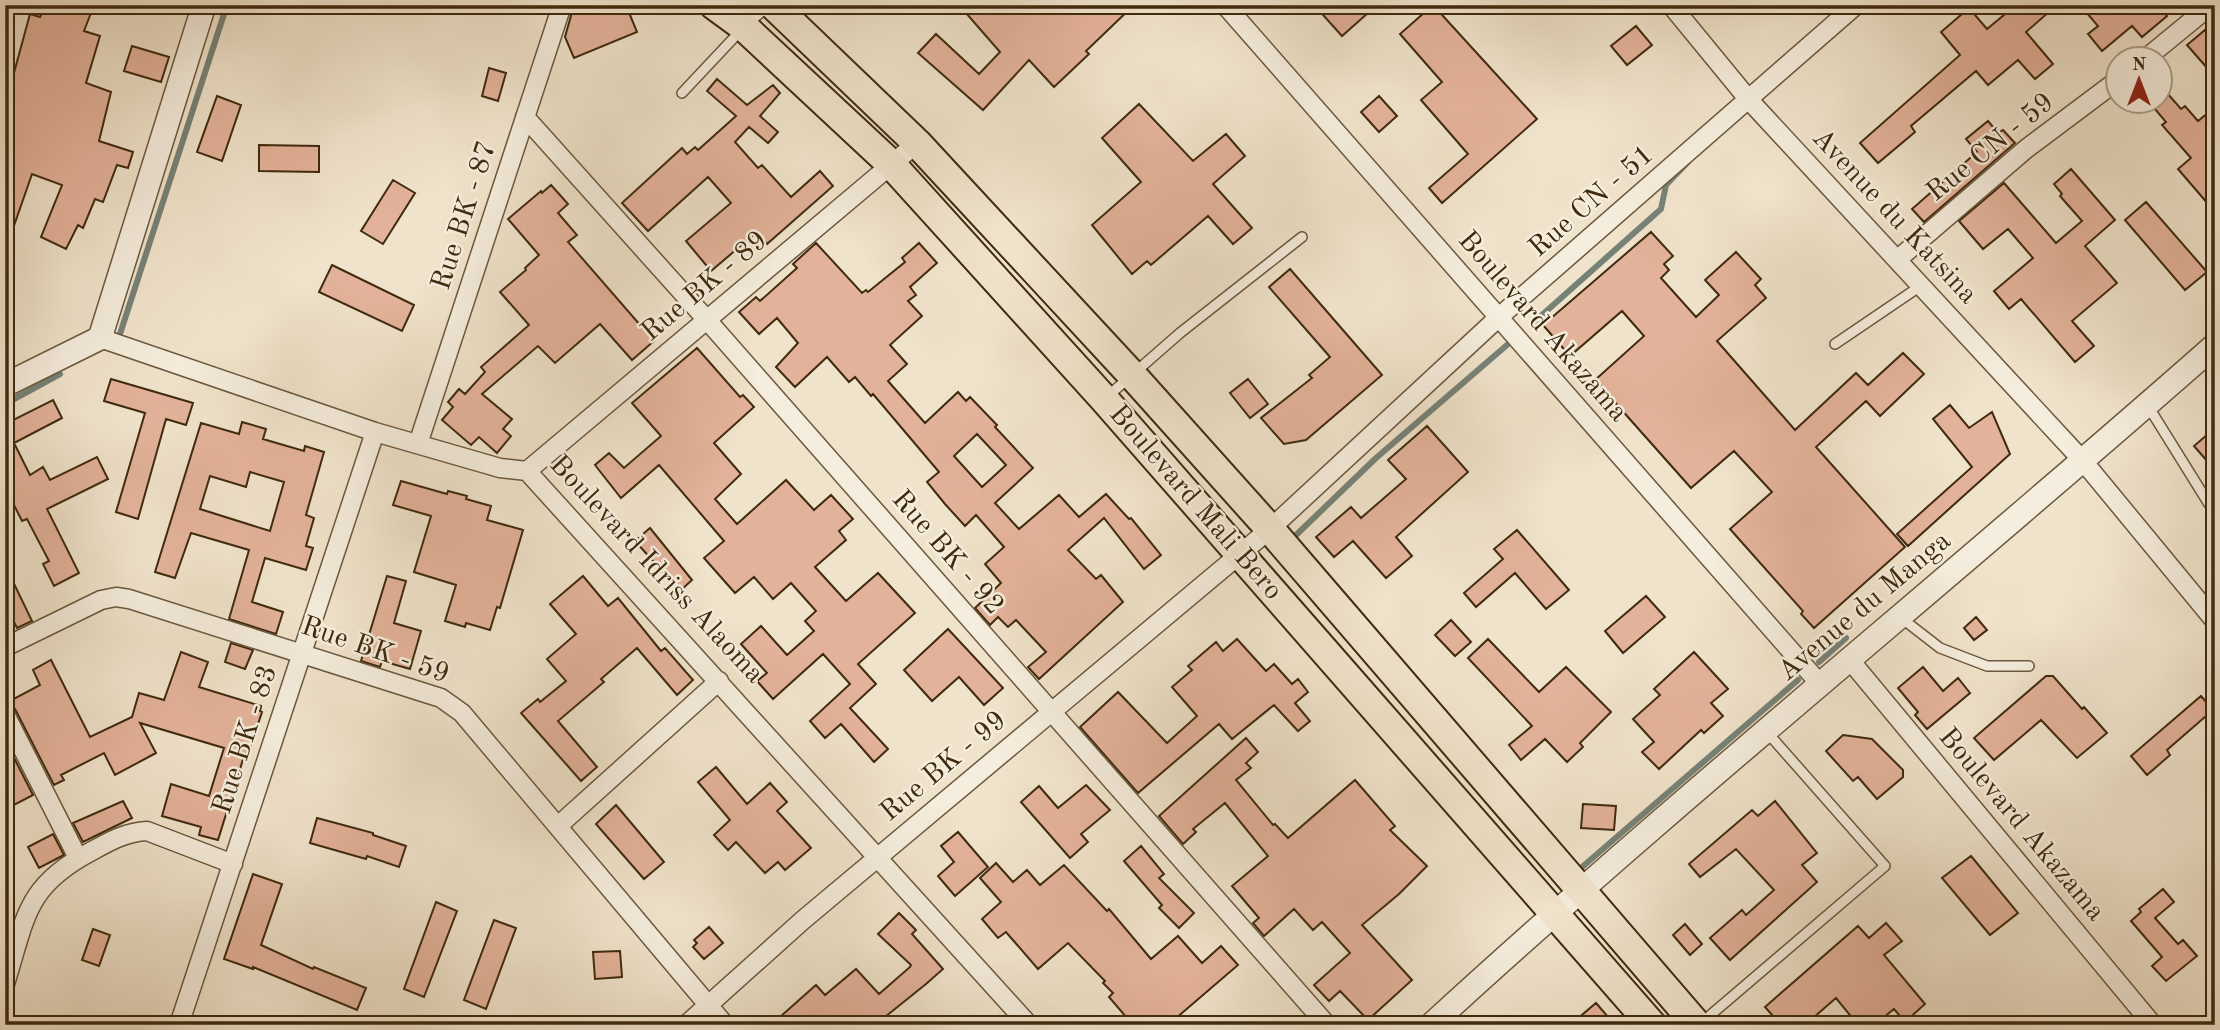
<svg xmlns="http://www.w3.org/2000/svg" width="2220" height="1030" font-family="'Old Standard TT',serif">
<style>
.lines{fill:none;stroke-linecap:round;stroke-linejoin:round}
.stream{stroke:#778277;stroke-width:6}
.building{fill:#e3b29a;stroke:#3f2a0e;stroke-width:2;fill-rule:evenodd}
.service-casing{stroke:#6b583d;stroke-width:12}
.minor-casing{stroke:#6b583d;stroke-width:21}
.tertiary-casing{stroke:#6b583d;stroke-width:26}
.primary-casing{stroke:#3f2a0e;stroke-width:32}
.service{stroke:#f5eddd;stroke-width:9}
.minor{stroke:#f5eddd;stroke-width:18}
.tertiary{stroke:#f5eddd;stroke-width:23}
.primary{stroke:#f0e3cb;stroke-width:28}
.labels{text-anchor:middle;dominant-baseline:central;stroke-width:5;stroke-linejoin:round;paint-order:stroke}
.street-label{font-size:28px;fill:#3f2a0e;stroke:#f5eddd}
</style>
<rect width="100%" height="100%" fill="#f0e3cb"/>
<filter id="stains"><feTurbulence type="fractalNoise" baseFrequency=".00286" numOctaves="4"/><feColorMatrix values="0 0 0 0 .2 0 0 0 0 .09 0 0 0 0 .02 0 0 0 .5 -.17"/></filter>
<radialGradient id="worn" r=".72"><stop offset=".6" stop-color="#630" stop-opacity="0"/><stop offset="1" stop-color="#630" stop-opacity=".3"/></radialGradient>
<g class="lines">
<!-- stream -->
<path class="stream" d="M1533 323 1661 209 1666 185 1688 162
M119 337 227 5
M5 404 60 374
M1294 537 1376 458 1507 345
M1819 662 1846 638
M1581 868 1798 680"/>
</g>
<!-- building -->
<path class="building" d="M45 5H94L84 31 100 36 86 83 111 92 99 141 133 152 128 168 117 165 103 202 95 199 83 228 78 225 66 249 41 237 62 185 32 174 8 243 5 242V106L30 14 40 17Z
M574 5H626L637 32 574 58 565 37Z
M959 5H1134L1086 51 1089 54 1054 87 1029 60 983 110 918 53 936 34 979 74 1000 52Z
M1314 5H1377L1342 36Z
M1433 5 1537 119 1442 203 1429 188 1468 154 1421 100 1442 82 1400 34Z
M2016 5H2057L2026 32 2053 64 2035 79 2018 60 1988 85 1976 71 1911 126 1915 132 1878 163 1860 143 1960 55 1941 32 1969 8 1987 29Z
M2080 5H2158L2167 16 2142 37 2132 26 2102 51 2088 34 2098 26Z
M1636 26 1652 45 1627 65 1611 46Z
M2205 30 2215 42V77L2187 45Z
M132 46 169 57 161 82 124 71Z
M489 68 506 73 498 101 482 96Z
M717 79 747 105 773 85 780 93 760 116 778 132 768 143 749 127 735 142 758 168 762 165 791 197 820 171 833 186 767 244 757 232 711 271 686 241 731 203 708 177 648 231 622 203 682 148 687 154 695 147 698 150 736 116 707 91Z
M2160 85 2181 109 2185 106 2198 121 2215 107V212L2178 169 2191 158 2162 125 2166 122 2149 102H2160Z
M217 96 241 105 222 161 197 152Z
M1379 96 1397 116 1379 132 1361 112Z
M1139 104 1193 161 1226 134 1245 156 1213 184 1252 228 1233 244 1208 216 1151 265 1147 261 1132 274 1092 225 1141 182 1102 138Z
M1988 121 1998 133 2003 130 2015 143 1924 222 1912 209 1977 152 1966 139Z
M259 145 319 146V172L259 171Z
M2071 169 2115 220 2085 246 2117 283 2072 321 2094 346 2075 362 2021 299 2009 309 1994 291 2033 258 2008 229 1983 249 1959 221 2004 183 2056 243 2082 221 2060 196 2062 194 2054 184Z
M393 180 415 193 383 244 361 231Z
M551 185 568 204 558 213 577 235 568 242 654 341 632 360 600 324 555 363 538 346 482 394 512 419 503 429 511 436 497 453 479 437 471 445 442 420 453 407 448 402 459 389 465 394 485 372 481 367 529 325 500 292 526 270 525 268 539 255 508 219 541 191 542 193Z
M2146 202 2207 272 2185 290 2125 220Z
M1651 232 1673 256 1664 264 1669 270 1661 278 1696 317 1719 295 1705 280 1736 252 1761 279 1755 285 1766 298 1717 341 1795 430 1856 373 1868 385 1903 353 1924 374 1880 416 1866 401 1816 447 1905 547 1814 628 1801 614 1803 611 1730 529 1772 492 1734 451 1691 488 1595 380 1644 336 1622 311 1570 356 1543 325Z
M816 243 862 293 866 290 868 292 905 262 902 258 919 243 937 263 910 287 916 295 908 301 922 316 890 345 907 364 888 381 925 423 958 392 966 401 970 397 997 425 995 427 1033 468 995 503 1019 529 1059 495 1079 517 1106 494 1129 519 1131 518 1161 555 1144 569 1104 518 1068 550 1096 579 1101 575 1123 602 1039 679 1028 667 1046 652 1016 620 1008 627 998 617 990 625 975 608 1001 583 985 564 1004 547 976 515 965 526 945 504 927 482 939 472 873 394 871 396 855 377 849 382 827 357 795 387 776 367 798 343 777 318 759 334 739 312 756 297 760 301 797 268 793 264ZM977 434 1006 465 982 487 954 456Z
M332 265 414 305 402 331 319 292Z
M1290 269 1382 375 1306 440 1284 444 1261 418 1312 378 1309 375 1330 357 1269 287Z
M697 348 740 397 743 395 754 407 714 443 741 474 715 499 737 524 786 480 814 510 831 495 853 519 839 531 846 540 815 567 846 601 878 573 915 613 858 664 876 684 850 708 888 749 874 762 841 724 825 738 810 721 850 684 823 654 773 699 757 681 767 673 741 644 761 626 787 655 814 631 805 621 816 611 791 583 773 599 754 577 735 593 704 558 724 541 659 465 621 498 595 465 609 453 624 468 661 436 632 403Z
M111 379 193 403 186 425 166 419 138 519 116 512 145 413 104 401Z
M1248 379 1268 404 1250 418 1230 393Z
M53 400 62 418 14 443 30 475 43 467 50 480 97 457 108 479 47 509 79 573 54 586 43 564 49 561 27 519 22 521 5 487V424Z
M1950 405 1969 428 1992 412 2010 454 1908 546 1897 534 1972 467 1933 419Z
M242 422 266 429 263 439 304 451 305 446 324 452 306 515 314 518 306 546 313 548 306 570 265 558 252 602 283 612 276 634 229 619 249 550 191 533 175 578 155 572 201 423 239 434ZM250 472 284 482 270 531 200 509 210 476 246 487Z
M1427 426 1468 472 1396 537 1412 556 1386 578 1353 541 1334 557 1316 537 1351 507 1361 518 1406 479 1388 460Z
M2215 428V470L2194 446Z
M401 481 447 494 448 491 467 496 466 499 491 506 487 520 523 530 500 608 497 607 490 630 466 623 465 627 445 621 456 585 414 572 431 516 393 505Z
M650 528 692 580 680 591 635 541Z
M1517 530 1569 590 1546 609 1515 573 1476 607 1464 593 1503 559 1494 549Z
M5 565 32 621 17 628 8 610 5 611Z
M387 576 406 581 394 623 421 631 410 669 382 661 380 667 361 661Z
M583 576 608 606 618 598 661 651 665 648 693 680 677 695 637 648 601 679 604 682 558 721 597 767 581 781 521 713 538 699 540 702 566 681 547 659 576 634 550 604Z
M1646 596 1665 617 1623 653 1605 631Z
M1976 617 1987 630 1974 640 1964 628Z
M1451 620 1471 642 1455 656 1435 635Z
M948 629 1003 688 984 705 959 677 932 701 904 670Z
M1237 639 1266 671 1274 664 1292 684 1298 679 1308 692 1295 703 1310 721 1298 731 1274 705 1232 739 1219 724 1138 793 1080 727 1118 692 1167 743 1197 716 1172 687 1192 670 1188 666 1216 642 1223 651Z
M1488 639 1539 692 1566 667 1611 712 1580 743 1583 747 1567 762 1545 739 1521 760 1509 745 1532 726 1468 658Z
M231 643 253 650 245 669 225 662Z
M181 652 208 662 199 687 261 706 260 711 262 712 248 754 245 753 218 840 199 835 201 827 162 816 171 784 209 796 224 748 140 723 156 753 115 775 104 753 61 775 64 780 54 785 15 709 6 703 40 685 33 670 51 660 90 737 132 717 139 693 164 700Z
M1694 652 1728 689 1711 703 1723 716 1704 733 1701 730 1659 769 1642 752 1654 742 1633 719 1660 695 1654 689Z
M1923 667 1943 691 1958 678 1970 693 1927 729 1915 715 1918 712 1898 688Z
M2046 676H2053L2082 709 2084 707 2107 733 2077 758 2041 720 1994 760 1974 738Z
M2201 696 2213 710 2167 750 2170 755 2147 775 2131 756Z
M1843 735 1872 739 1903 770V777L1877 799 1858 777 1853 781 1826 751Z
M1246 738 1258 752 1246 763 1251 768 1236 780 1273 825 1275 824 1288 838 1355 780 1395 826 1390 830 1427 866 1399 894 1362 925 1412 980 1368 1020 1340 991 1329 1001 1314 985 1350 953 1322 922 1313 930 1294 909 1264 936 1253 923 1259 918 1232 886 1268 856 1225 803 1193 829 1196 832 1183 844 1159 816Z
M9 748 33 795 14 805 5 787V750Z
M716 767 747 804 770 783 787 802 777 811 811 848 785 870 778 862 765 873 736 842 728 850 714 835 730 820 698 782Z
M1086 785 1110 810 1081 834 1088 842 1070 858 1021 802 1039 786 1058 808Z
M123 801 132 818 83 842 73 823Z
M1775 801 1817 853 1802 865 1817 882 1730 960 1710 938 1742 910 1746 915 1774 890 1736 849 1700 877 1689 864 1752 810 1758 816Z
M1583 804 1616 806 1614 830 1581 828Z
M616 805 664 862 644 879 596 824Z
M317 818 373 833V835L406 846 399 867 367 856 366 859 310 843Z
M958 832 988 867 955 896 938 876 954 862 941 846Z
M53 834 64 855 39 868 28 847Z
M1141 846 1164 874 1159 878 1194 913 1179 928 1159 908 1162 905 1124 861Z
M1971 856 2018 913 1990 935 1942 878Z
M996 863 1013 882 1027 870 1040 885 1064 865 1107 911 1109 909 1151 959 1178 936 1202 963 1221 946 1238 965 1168 1025H1133L1109 997 1113 993 1103 983 1105 981 1068 943 1038 969 1006 932 998 938 982 919 1001 902 980 878Z
M253 874 282 884 261 945 313 969 314 967 366 988 357 1010 253 967V969L224 959Z
M2163 889 2174 902 2155 918 2178 944 2183 940 2197 956 2166 981 2152 966 2162 957 2131 921 2141 912 2139 909Z
M436 902 457 911 424 997 404 989Z
M899 913 916 930 912 934 943 969 926 984 875 1025H771L816 985 825 995 856 969 879 994 910 967 911 965 878 934Z
M494 920 516 928 486 1009 464 1000Z
M1886 923 1902 941 1884 955 1925 1004 1905 1022 1894 1009 1874 1025H1858L1836 998 1805 1025H1781L1765 1007 1858 926 1869 938Z
M1685 924 1702 944 1690 955 1673 935Z
M709 927 723 943 704 959 693 947 697 943 694 940Z
M93 929 110 935 99 966 82 960Z
M620 951 622 977 595 979 593 952Z
M1596 1003 1615 1025H1570Z"/>
<g class="lines">
<!-- service casing -->
<g class="service-casing">
<path id="service" d="M682 93 744 27 769 5
M1835 344 1922 285
M1108 396 1180 333 1302 237
M2148 406 2209 504
M1900 617 1940 648 1987 666H2029
M1700 1024 1885 866 1766 731"/>
</g>
<!-- minor casing -->
<g class="minor-casing">
<path id="minor" d="M1225 5 1820 684
M1671 5 1749 100 2083 461 2215 621
M2144 60 2211 5
M525 117 707 320 1327 1025
M1898 259 2026 149 2118 80
M100 338 375 432 500 468 527 471 1029 1025
M418 444 562 5
M527 471 917 143
M5 647 101 600 116 597 129 599 441 698 462 713 725 1025
M1849 659 2153 1025
M5 714 78 858
M558 826 719 681
M5 984C26 917 25 886 92 851 110 841 126 832 147 831L233 864
M179 1025 375 432
M686 1025 803 920 1270 529 1499 317 1856 5"/>
</g>
<!-- tertiary casing -->
<g class="tertiary-casing">
<path id="tertiary" d="M5 385 100 338 204 5
M1431 1025C1686 791 1956 574 2215 345"/>
</g>
<!-- primary casing -->
<g class="primary-casing">
<path id="primary" d="M714 5 744 27 892 165 1104 399 1652 1025
M773 5 917 143 1132 375 1270 529 1697 1025"/>
</g>
<!-- service -->
<use href="#service" class="service"/>
<!-- minor -->
<use href="#minor" class="minor"/>
<!-- tertiary -->
<use href="#tertiary" class="tertiary"/>
<!-- primary -->
<use href="#primary" class="primary"/>
</g>
<g class="labels">
<!-- street labels -->
<g class="street-label">
<text transform="translate(1991 148) rotate(-39)">Rue CN - 59</text>
<text transform="translate(1592 202) rotate(-41)">Rue CN - 51</text>
<text transform="translate(465 216) rotate(-72)">Rue BK - 87</text>
<text transform="translate(1894 217) rotate(47)">Avenue du Katsina</text>
<text transform="translate(705 287) rotate(-40)">Rue BK - 89</text>
<text transform="translate(1542 327) rotate(49)">Boulevard Akazama</text>
<text transform="translate(1195 503) rotate(49)">Boulevard Mali Bero</text>
<text transform="translate(947 553) rotate(49)">Rue BK - 92</text>
<text transform="translate(656 570) rotate(47)">Boulevard Idriss Alaoma</text>
<text transform="translate(1865 607) rotate(-40)">Avenue du Manga</text>
<text transform="translate(375 651) rotate(19)">Rue BK - 59</text>
<text transform="translate(246 740) rotate(-72)">Rue BK - 83</text>
<text transform="translate(944 767) rotate(-40)">Rue BK - 99</text>
<text transform="translate(2021 825) rotate(50)">Boulevard Akazama</text>
</g>
</g>
<!-- margin -->
<rect width="2220" height="1030" fill="none" stroke="#f0e3cb" stroke-width="28"/>
<rect x="7" y="7" width="2206" height="1016" fill="none" stroke="#3f2a0e" stroke-width="3.5"/>
<rect x="14" y="14" width="2192" height="1002" fill="none" stroke="#3f2a0e" stroke-width="2"/>
<!-- north arrow -->
<g transform="translate(2139 80)"><circle r="33" fill="#f5eddd" stroke="#ac9f8a" stroke-width="2"/>
<path d="M0-5L12 26L0 18L-12 26Z" fill="#8f2418"/>
<text y="-10" font-size="19" font-weight="bold" text-anchor="middle" fill="#3f2a0e">N</text>
</g>
<rect width="100%" height="100%" filter="url(#stains)"/>
<rect width="100%" height="100%" fill="url(#worn)"/>
</svg>
